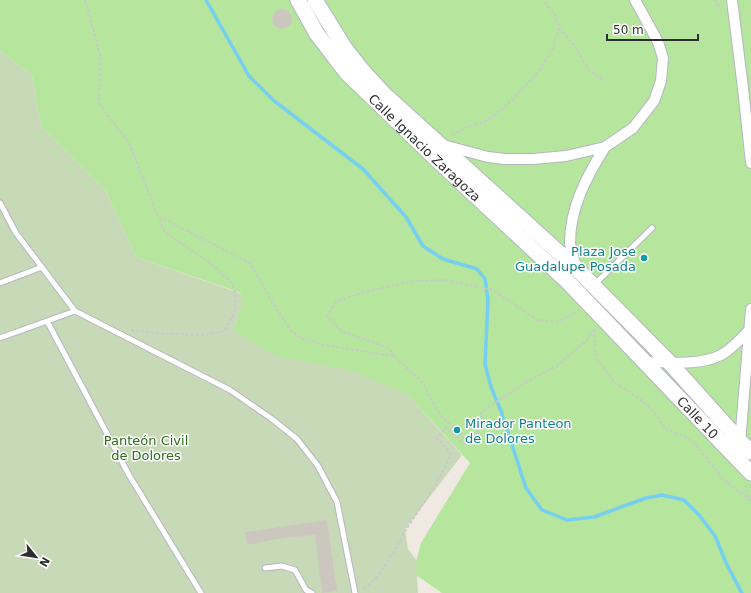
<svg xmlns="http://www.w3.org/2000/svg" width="751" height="593" font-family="'DejaVu Sans',sans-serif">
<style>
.green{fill:#b6e59e}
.cemetery{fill:#c8d9b8}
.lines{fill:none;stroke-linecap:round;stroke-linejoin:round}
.stream{stroke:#75cff0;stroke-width:3.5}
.building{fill:#cbc7bf}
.lane-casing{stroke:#b4b7c1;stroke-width:7}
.street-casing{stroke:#b4b7c1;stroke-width:12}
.secondary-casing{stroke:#b4b7c1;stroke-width:17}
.path{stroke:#c9c9c9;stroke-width:2;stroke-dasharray:3 2;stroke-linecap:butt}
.lane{stroke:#fff;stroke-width:5}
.street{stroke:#fff;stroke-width:10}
.secondary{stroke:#fff;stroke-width:15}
.culture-dot{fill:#0f9aa8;stroke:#fff;stroke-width:1.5}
.labels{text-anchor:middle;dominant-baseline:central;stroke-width:3;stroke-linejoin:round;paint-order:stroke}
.street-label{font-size:13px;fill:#2e2e2e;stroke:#fff}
.culture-label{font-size:13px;fill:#0d838f;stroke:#fff;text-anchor:end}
.park-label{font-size:13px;fill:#2c6e1b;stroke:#fff}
</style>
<rect width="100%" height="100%" fill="#efe9e1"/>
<!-- green -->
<path class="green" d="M0 0H751V593H442L413 573 421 543 470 463 408 395 276 357 232 331C239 318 241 307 241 293L136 257 106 191 41 126 32 75 0 51Z"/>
<!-- cemetery -->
<path class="cemetery" d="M0 51 32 75 41 126 106 191 136 257 242 294 241 308 233 331 276 356 353 371 408 395 462 455 405 529 408 549 416 560 418 593H0Z"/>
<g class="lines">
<!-- stream -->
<path class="stream" d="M206 0 249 76 273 100 363 169 406 217 423 246 443 259 477 269 485 279 488 300 485 364 491 387 501 411 526 488 542 510 567 520 594 517 646 498 662 495 684 500 699 515 715 536 727 565 742 593"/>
</g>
<!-- building -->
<path class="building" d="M272 19a10 10 0 1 1 20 0a10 10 0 1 1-20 0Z
M327 520 337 591 322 593 315 535 283 538 247 545 245 532Z"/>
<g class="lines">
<!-- lane casing -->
<g class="lane-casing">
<path id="lane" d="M0 203 16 233 75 311 230 390 272 419 297 439 318 466 337 502 355 593
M0 283 42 267
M594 285 652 228
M47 321 129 475 201 593
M0 338 75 311
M265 568 282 566 295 570 306 590 312 593"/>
</g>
<!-- street casing -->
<g class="street-casing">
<path id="street" d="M732 0 743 88 751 163
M443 145 488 157 505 159H533L566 156 605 147 633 128 654 101 661 81 663 58 658 42 635 0
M576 267C574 259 571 250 570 243 570 207 587 176 605 147
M646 362C670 362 699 366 721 355 732 349 741 339 749 330
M740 443 751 309"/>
</g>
<!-- secondary casing -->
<g class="secondary-casing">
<g id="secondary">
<path id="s1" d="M298 0 317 34 346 72 434 157 568 282 751 473"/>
<path d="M315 0 344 47 362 70 384 94 576 268 669 362 740 441 751 452"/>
</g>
</g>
<!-- path -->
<path class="path" d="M85 0 100 54 99 104 129 143 158 216 250 263 275 307 292 332 304 339 324 345 394 356 422 382 439 413 449 424 470 443 467 445 458 439 446 427 437 438 451 454C440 480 423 504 407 528 395 547 382 578 362 589
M715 0 722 11
M559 28 574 45 588 69 605 81
M452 135 465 128 486 121 511 101 538 72 553 49 559 28 555 15 543 0
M594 329 596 358 615 383 640 399 655 413 665 429 688 438 698 447 723 479 750 500
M131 330 167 334 204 335 224 331 234 314 236 294 231 282 208 261 174 239 163 229 159 217
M394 356 389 348 341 331 327 316 337 301 369 291 415 281 444 280 493 290 537 320 557 322 579 311
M470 443 474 438 473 435 479 432 476 428 481 425 480 422 483 419 480 414 490 406 528 381 557 366 586 341 594 329
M745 485 751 501"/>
<!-- lane -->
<use href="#lane" class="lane"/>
<!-- street -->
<use href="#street" class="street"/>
<!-- secondary -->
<use href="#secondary" class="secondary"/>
</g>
<!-- markers -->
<g class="culture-dot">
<circle cx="644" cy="258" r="4"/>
<circle cx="457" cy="430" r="4"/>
</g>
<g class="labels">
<!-- street labels -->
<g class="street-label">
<text stroke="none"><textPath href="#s1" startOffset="196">Calle Ignacio Zaragoza</textPath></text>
<text stroke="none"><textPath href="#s1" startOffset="580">Calle 10</textPath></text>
</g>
<!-- culture labels -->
<g class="culture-label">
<text x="636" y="251">Plaza Jose<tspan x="636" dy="15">Guadalupe Posada</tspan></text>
<text x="465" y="423" text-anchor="start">Mirador Panteon<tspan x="465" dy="15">de Dolores</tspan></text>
</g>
<!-- park labels -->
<g class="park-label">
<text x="146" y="440">Panteón Civil<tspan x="146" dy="15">de Dolores</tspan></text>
</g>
</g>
<!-- north arrow -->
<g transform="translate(36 557) rotate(120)" stroke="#ffffff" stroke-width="3" paint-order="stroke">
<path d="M0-3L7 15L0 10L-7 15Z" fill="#2e2e2e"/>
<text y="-6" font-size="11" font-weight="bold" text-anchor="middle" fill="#2e2e2e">N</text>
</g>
<!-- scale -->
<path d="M607 34v6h91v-6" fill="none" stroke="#2e2e2e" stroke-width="2"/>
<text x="613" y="34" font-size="12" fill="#2e2e2e" stroke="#ffffff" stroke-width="3" paint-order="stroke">50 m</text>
</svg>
